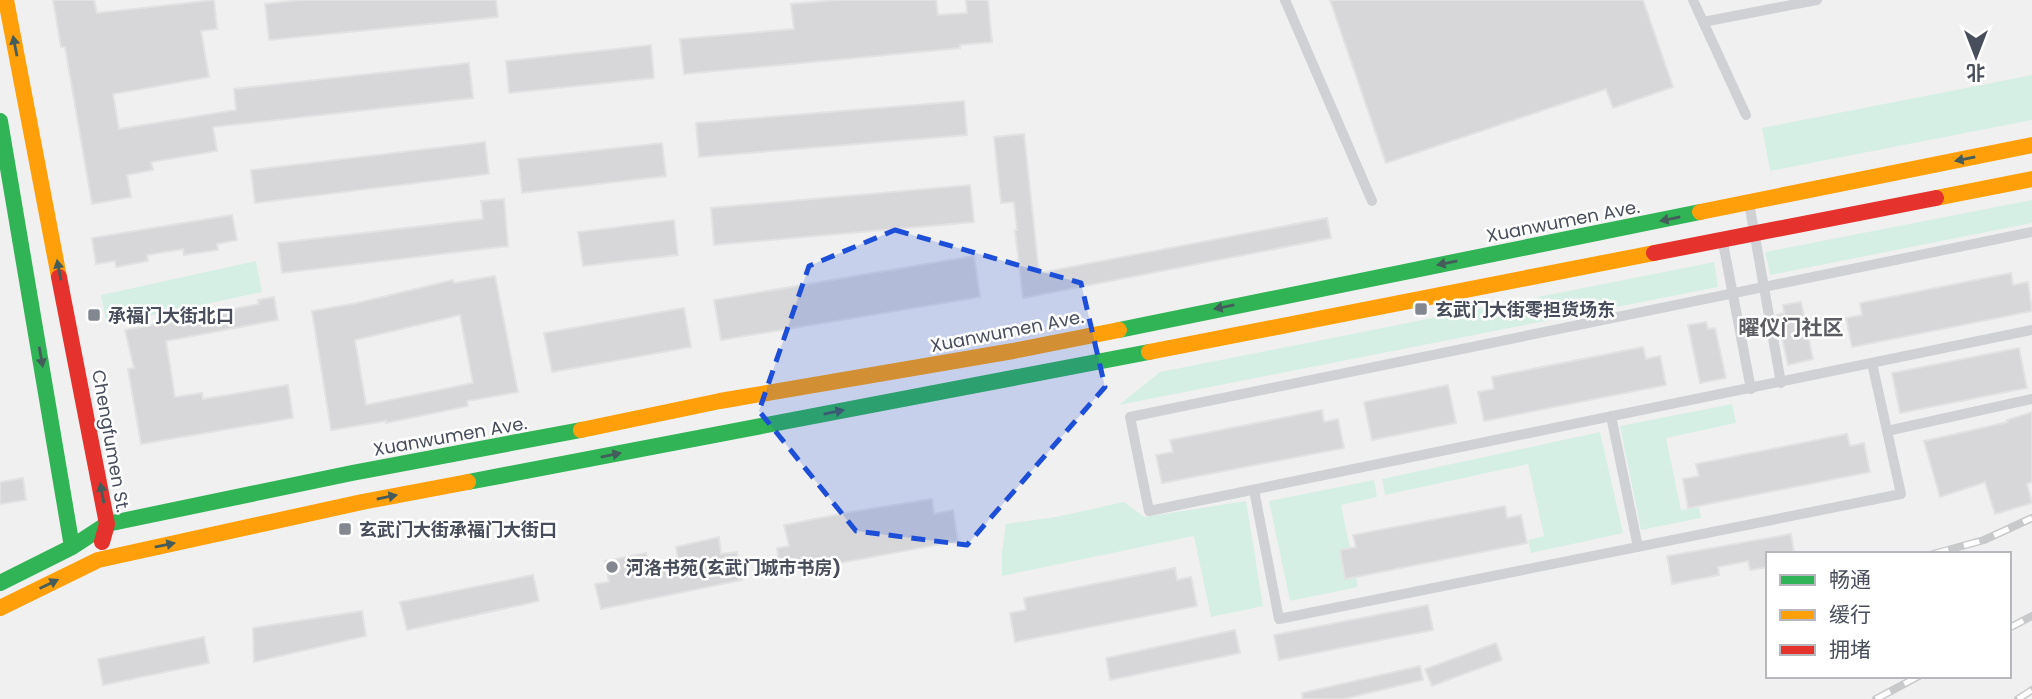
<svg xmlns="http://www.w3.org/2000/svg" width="2032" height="699" font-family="Poppins,'Noto Sans SC',sans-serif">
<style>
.green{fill:#d6efe5}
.building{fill:#d7d7d9;stroke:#e2e2e3;stroke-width:2;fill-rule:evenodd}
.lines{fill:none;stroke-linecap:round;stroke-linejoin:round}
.lane{stroke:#cfd1d4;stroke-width:10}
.fast{stroke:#30b455;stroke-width:16}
.slow{stroke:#ff9f0a;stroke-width:16}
.jam{stroke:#e5322d;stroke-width:16}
.rail-casing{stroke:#c8c9cb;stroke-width:8}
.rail{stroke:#fff;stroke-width:5;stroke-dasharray:16;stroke-linecap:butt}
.oneway{fill:#445d5b}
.marked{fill:#1d4ed8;fill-opacity:0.2;stroke:#1d4ed8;stroke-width:5;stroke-dasharray:14 9;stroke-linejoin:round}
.poi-dot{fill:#838790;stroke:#fff;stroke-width:2.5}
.labels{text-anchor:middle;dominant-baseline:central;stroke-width:5;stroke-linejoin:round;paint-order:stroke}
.street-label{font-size:18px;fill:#484e5c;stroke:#fff}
.poi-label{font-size:18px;font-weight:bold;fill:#484e5c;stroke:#fff;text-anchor:start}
.quarter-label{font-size:21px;font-weight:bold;fill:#5c5e64;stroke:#fff}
</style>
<rect width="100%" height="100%" fill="#f1f0f0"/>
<!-- green -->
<path class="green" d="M2032 75V120L1770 171 1762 128Z
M2032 200V223L1770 275 1765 252Z
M256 261 262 292 107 325 101 295Z
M1714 262 1718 287 1119 405 1160 372Z
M1732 404 1736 423 1666 438 1681 510 1699 507 1701 518 1641 530 1620 426Z
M1600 432 1623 533 1531 553 1528 540 1544 536 1528 464 1385 495 1382 479Z
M1374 480 1377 497 1341 505 1358 587 1290 601 1269 501Z
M1246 501 1263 606 1211 617 1194 536 1002 576V552L1006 524 1056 517 1124 502 1144 517Z"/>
<!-- building -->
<path class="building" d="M53 0H94L97 13 214 0 217 29 201 31 209 77 113 94 119 129 236 110 234 89 469 63 473 98 213 127 217 151 151 162 153 170 127 175 131 197 92 204 65 47H61Z
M300 0H496L498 17 269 40 265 4Z
M836 0H936L938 15 967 13 966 0H988L992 42 960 45V48L684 74 680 39 794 29 791 4Z
M1330 0H1643L1673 87 1613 108 1606 89 1386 163Z
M651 45 654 78 509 93 506 61Z
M964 101 967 135 699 157 696 123Z
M1024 134 1039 273 1327 218 1331 238 1023 298 1015 230H1017L1014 202 1001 203 994 137Z
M485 142 489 174 255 203 251 170Z
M662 143 666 176 522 193 518 159Z
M970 185 974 222 714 245 711 208Z
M504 199 508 246 282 273 278 243 483 219 481 201Z
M232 215 237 240 217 244 218 250 184 255 183 249 147 255 148 261 116 267 115 261 96 264 92 238Z
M674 220 678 255 583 266 578 232Z
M974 256 980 297 721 340 714 300Z
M2011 273 2013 285 2028 282 2032 311 1852 347 1846 318 1862 315 1860 303Z
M495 276 518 392 467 401 468 406 386 423V421L331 430 312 311 357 303 453 280 454 283ZM460 315 473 383 366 405 355 340Z
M274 297 278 320 166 341 175 397 202 393 203 399 288 385 293 418 141 444 128 369 134 368 125 330 259 304 258 300Z
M1801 302 1813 359 1788 365 1777 315 1784 313 1783 305Z
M684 308 691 347 552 372 544 333Z
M1706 322 1708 329 1715 328 1726 378 1700 383 1688 325Z
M1643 347 1646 359 1660 356 1666 385 1484 421 1478 392 1494 389 1492 377Z
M2019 348 2027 388 1900 413 1892 373Z
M1448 385 1456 423 1372 440 1364 402Z
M1322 410 1324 422 1338 419 1344 448 1162 483 1156 455 1173 452 1170 440Z
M2032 412V482L2027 484 2032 503 1995 514 1985 482 1940 497 1924 441 2008 422 2007 420Z
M1847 434 1850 446 1864 443 1870 472 1688 508 1683 479 1699 476 1696 464Z
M23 478 26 500 0 504V482Z
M932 499 934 514 953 510 958 541 780 574 777 548 789 546 784 525 845 513Z
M1505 506 1507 518 1521 515 1527 543 1345 579 1340 550 1356 547 1353 535Z
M1791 534 1794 554H1768V567L1750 570 1748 561 1718 567 1719 575 1672 584 1667 556Z
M719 537 721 554 737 552 742 580 601 609 595 584 609 582 605 561 646 553 649 569 679 565 676 547Z
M1175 568 1177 580 1191 577 1197 606 1015 642 1010 613 1026 610 1024 598Z
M533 575 539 601 407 630 400 602Z
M1428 605 1433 630 1279 660 1274 635Z
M362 611 366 636 254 662 253 628Z
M1235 630 1240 653 1110 680 1106 658Z
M204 637 209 663 103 685 98 659Z
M1496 643 1502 660 1432 686 1425 669Z
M1420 666 1423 680 1343 699H1303L1302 693Z"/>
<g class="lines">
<!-- lane -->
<path class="lane" d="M1285 0 1372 201
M1693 0 1746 115
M1703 22 1817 0
M1749 203 1781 383
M2032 232 1130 417 1149 511 2032 330
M1723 243 1751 389
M1611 416 1638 547
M1887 431 2032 399
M1254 490 1279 619 1901 494 1872 363"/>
<!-- fast -->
<path class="fast" d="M0 121 72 547
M1119 330 1700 212
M468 482 1149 352
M0 583 72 547 107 524 352 473 581 430"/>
<!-- slow -->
<path class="slow" d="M6 0 59 277
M1936 198 2032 179
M1700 212 2032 145
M1149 352 1654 253
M581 430 720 401 1013 351 1119 330
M0 608 98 560 362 502 468 482"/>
<!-- jam -->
<path class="jam" d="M1654 253 1936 198
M59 277 107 524 102 542"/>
<!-- rail casing -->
<g class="rail-casing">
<path id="rail" d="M1933 554 1984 540 2032 518
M2009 628 2032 616
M1876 699 1919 676
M2018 699 2032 690"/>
</g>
<!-- rail -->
<use href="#rail" class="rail"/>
</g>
<!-- one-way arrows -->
<defs><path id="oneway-solid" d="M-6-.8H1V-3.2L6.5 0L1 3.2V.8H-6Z" transform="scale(1.75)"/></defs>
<g class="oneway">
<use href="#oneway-solid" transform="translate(15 46) rotate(-101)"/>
<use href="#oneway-solid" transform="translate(1965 159) rotate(168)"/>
<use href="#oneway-solid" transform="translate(1670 219) rotate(169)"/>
<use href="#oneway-solid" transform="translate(1447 263) rotate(169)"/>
<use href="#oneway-solid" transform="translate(59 270) rotate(-101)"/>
<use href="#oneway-solid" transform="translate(1224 307) rotate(169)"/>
<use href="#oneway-solid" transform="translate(41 357) rotate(80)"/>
<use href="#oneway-solid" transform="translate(834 412) rotate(-11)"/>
<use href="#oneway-solid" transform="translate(611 455) rotate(-11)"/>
<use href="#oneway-solid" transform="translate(102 493) rotate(-100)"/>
<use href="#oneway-solid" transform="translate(387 497) rotate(-11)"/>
<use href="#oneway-solid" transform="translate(165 545) rotate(-12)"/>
<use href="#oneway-solid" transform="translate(49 584) rotate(-26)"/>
</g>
<!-- marked area -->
<path class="marked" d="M895 230 1081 283 1105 387 967 545 856 531 759 411 809 266Z"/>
<!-- markers -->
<g class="poi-dot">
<rect x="1414" y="302" width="14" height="14" rx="3.5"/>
<rect x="87" y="308" width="14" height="14" rx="3.5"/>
<rect x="338" y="522" width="14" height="14" rx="3.5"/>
<circle cx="612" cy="567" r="7"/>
</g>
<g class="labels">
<!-- street labels -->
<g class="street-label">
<text transform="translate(1563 221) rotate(-11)">Xuanwumen Ave.</text>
<text transform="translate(1007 331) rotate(-11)">Xuanwumen Ave.</text>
<text transform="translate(450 436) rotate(-10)">Xuanwumen Ave.</text>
<text transform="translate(111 441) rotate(80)">Chengfumen St.</text>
</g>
<!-- poi labels -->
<g class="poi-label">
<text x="1435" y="309">玄武门大街零担货场东</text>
<text x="108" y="315">承福门大街北口</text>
<text x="359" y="529">玄武门大街承福门大街口</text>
<text x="626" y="567">河洛书苑(玄武门城市书房)</text>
</g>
<!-- quarter labels -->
<g class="quarter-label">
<text x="1791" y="327">曜仪门社区</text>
</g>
</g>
<!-- legend -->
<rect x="1766" y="552" width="245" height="126" fill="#ffffff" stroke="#b6b8be" stroke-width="2"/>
<rect x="1780" y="575" width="35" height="10" fill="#30b455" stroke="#b6b8be" stroke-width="2"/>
<text x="1829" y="587" font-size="21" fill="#484e5c">畅通</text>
<rect x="1780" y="610" width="35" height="10" fill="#ff9f0a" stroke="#b6b8be" stroke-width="2"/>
<text x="1829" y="622" font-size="21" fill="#484e5c">缓行</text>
<rect x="1780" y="645" width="35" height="10" fill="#e5322d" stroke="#b6b8be" stroke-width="2"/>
<text x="1829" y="657" font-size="21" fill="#484e5c">拥堵</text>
<!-- north arrow -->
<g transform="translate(1976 56) rotate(180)" stroke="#ffffff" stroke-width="5" paint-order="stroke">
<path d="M0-5L12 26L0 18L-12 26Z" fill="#484e5c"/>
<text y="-10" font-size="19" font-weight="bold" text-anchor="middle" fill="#484e5c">北</text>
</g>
</svg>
